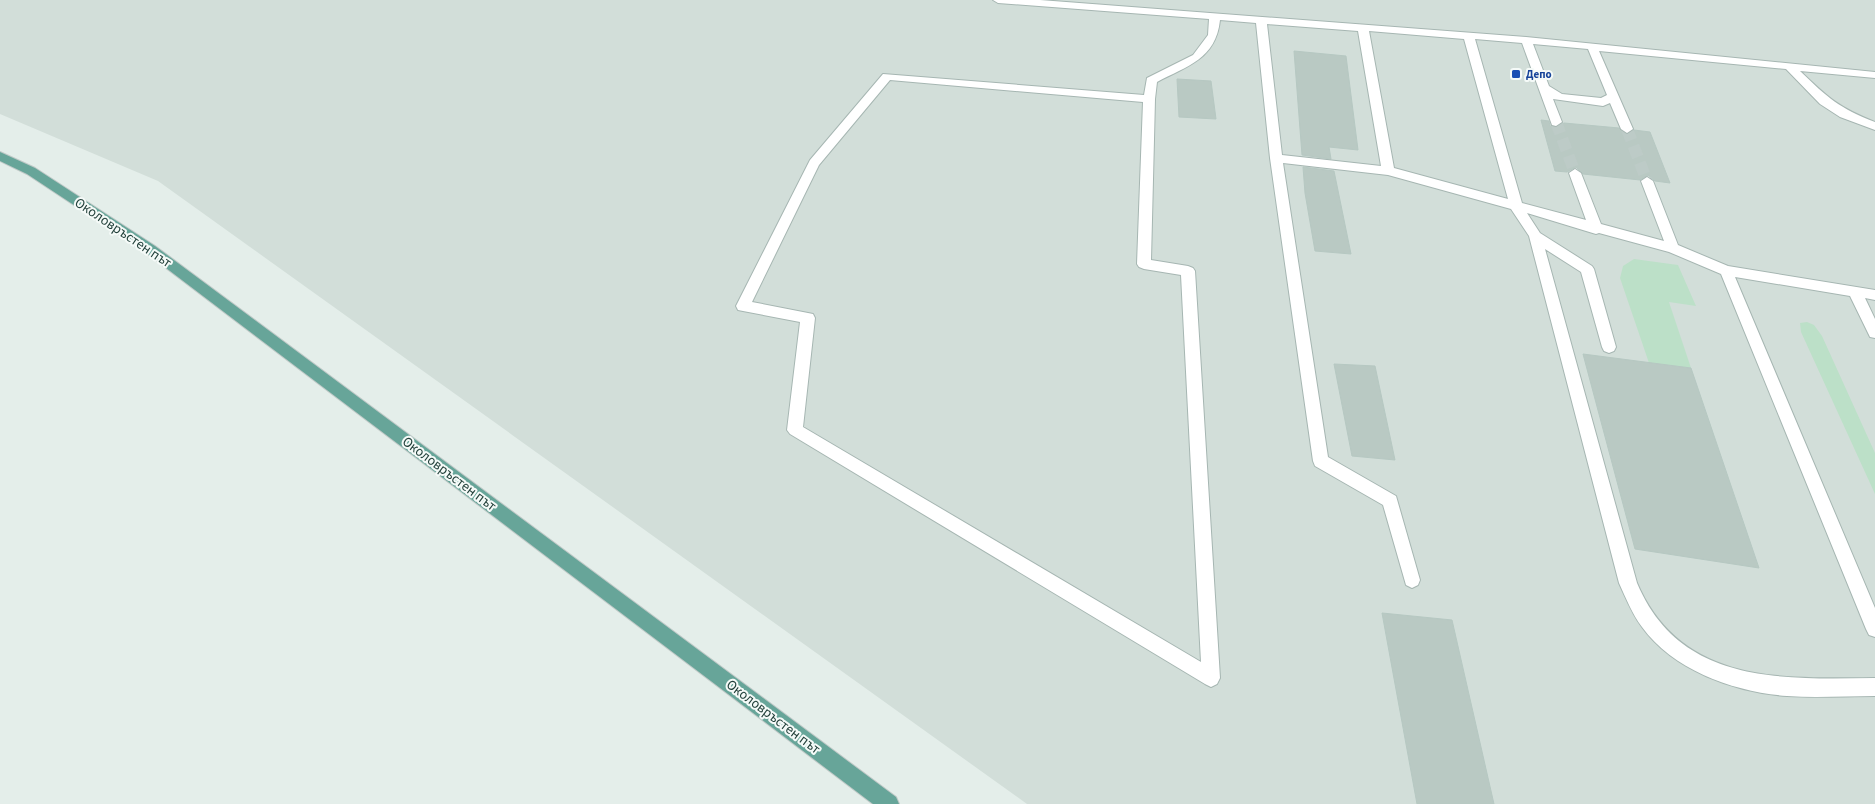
<svg xmlns="http://www.w3.org/2000/svg" width="1875" height="804" font-family="'Source Sans 3',sans-serif">
<style>
.built{fill:#d2ded9}
.green{fill:#bce0c8}
.building{fill:#b9c9c3;stroke:#b6c8c2}
.lines{fill:none;stroke-linecap:round;stroke-linejoin:round}
.minor-tunnel{stroke:#bdcbc7;stroke-width:12;stroke-dasharray:12 6;stroke-linecap:butt}
.minor-casing{stroke:#a6b6b2;stroke-width:2}
.major-casing{stroke:#c1cac8;stroke-width:2}
.minor{fill:#fff;fill-rule:evenodd}
.major{fill:#67a599;fill-rule:evenodd}
.transit-dot{fill:#1a4fb4;stroke:#f5faf8;stroke-width:2}
.labels{text-anchor:middle;dominant-baseline:central;stroke-width:4;stroke-linejoin:round;paint-order:stroke}
.far-transit-label{font-size:11px;font-weight:bold;fill:#164399;stroke:#f5faf8;text-anchor:start}
.street-label{font-size:14px;fill:#22403a;stroke:#f5faf8}
</style>
<rect width="100%" height="100%" fill="#e4eeea"/>
<!-- built -->
<path class="built" d="M0 0H1875V804H1027L158 181 0 114Z"/>
<!-- green -->
<path class="green" d="M1634 259 1678 265 1696 306 1669 302 1691 368 1649 363 1620 278 1623 266Z
M1807 322 1814 325 1822 336 1875 453V494L1801 332 1800 323Z"/>
<!-- building -->
<path class="building" d="M1294 51 1346 56 1358 150 1329 147 1331 159 1302 155Z
M1177 79 1211 81 1216 119 1179 117Z
M1541 120 1549 121 1550 126 1556 128 1564 123 1619 128 1626 135 1634 130 1650 132 1670 183 1655 181 1648 175 1640 180 1583 174 1576 167 1567 172 1555 171Z
M1303 167 1334 171 1351 254 1315 251 1305 193Z
M1583 354 1691 368 1759 568 1635 549Z
M1334 364 1375 366 1395 460 1352 456Z
M1382 613 1452 620 1494 804H1417Z"/>
<g class="lines">
<!-- minor-tunnel -->
<path class="minor-tunnel" d="M1556 122 1575 173
M1627 129 1647 181"/>
<!-- minor casing -->
<g class="minor-casing">
<path id="minor" d="M993 0H1040L1526 37 1875 72V78L1800 71C1828 98 1839 108 1875 122V130L1840 117 1820 104 1786 69 1599 51 1633 129 1627 133 1621 129 1610 103 1603 106 1553 99 1562 122 1556 126 1552 125 1522 43 1475 39 1522 203 1586 220 1569 173 1575 169 1581 173 1601 224 1664 241 1641 181 1647 177 1653 181 1678 245 1728 266 1875 290V300L1865 298 1875 319V338L1870 337 1850 296 1735 277 1875 608V637L1869 635 1866 629 1721 274 1669 252 1599 233 1596 234 1527 213 1540 233 1592 266 1594 269 1616 347 1614 351 1609 353 1604 351 1602 347 1581 272 1545 249 1637 583C1680 685 1782 679 1875 678V696C1846 696 1816 698 1787 696 1735 692 1674 671 1642 627 1632 614 1626 598 1619 583L1529 236 1511 209 1388 175 1283 163 1328 457 1396 496 1420 580 1418 585 1412 588 1406 585 1383 505 1315 466 1313 461 1270 158 1256 23 1220 20C1216 59 1187 66 1157 82L1155 99 1151 260 1188 266 1193 268 1195 271 1220 678 1217 684 1211 687 1205 684 790 434 787 430 800 322 743 311 738 310 736 306 810 160 883 74 1144 95 1147 78 1193 55 1208 35 1209 19 998 3ZM1267 24 1358 31 1381 166 1282 155ZM1369 31 1464 39 1508 199 1394 168ZM1533 44 1588 49 1607 95 1601 98 1562 94 1549 86ZM890 80 1143 102 1137 264 1139 267 1144 269 1181 275 1201 662 803 427 815 318 813 314 808 313 752 302 819 165Z"/>
</g>
<!-- major casing -->
<g class="major-casing">
<path id="major" d="M0 152 35 168 155 246 896 797 899 804H873L145 252 27 174 0 161Z"/>
</g>
<!-- minor -->
<use href="#minor" class="minor"/>
<!-- major -->
<use href="#major" class="major"/>
</g>
<!-- markers -->
<rect class="transit-dot" x="1511" y="69" width="10" height="10" rx="2.5"/>
<g class="labels">
<!-- far-transit labels -->
<g class="far-transit-label">
<text x="1526" y="74">Депо</text>
</g>
<!-- street labels -->
<g class="street-label">
<text transform="translate(123 233) rotate(34)">Околовръстен път</text>
<text transform="translate(449 474) rotate(37)">Околовръстен път</text>
<text transform="translate(773 717) rotate(37)">Околовръстен път</text>
</g>
</g>
</svg>
